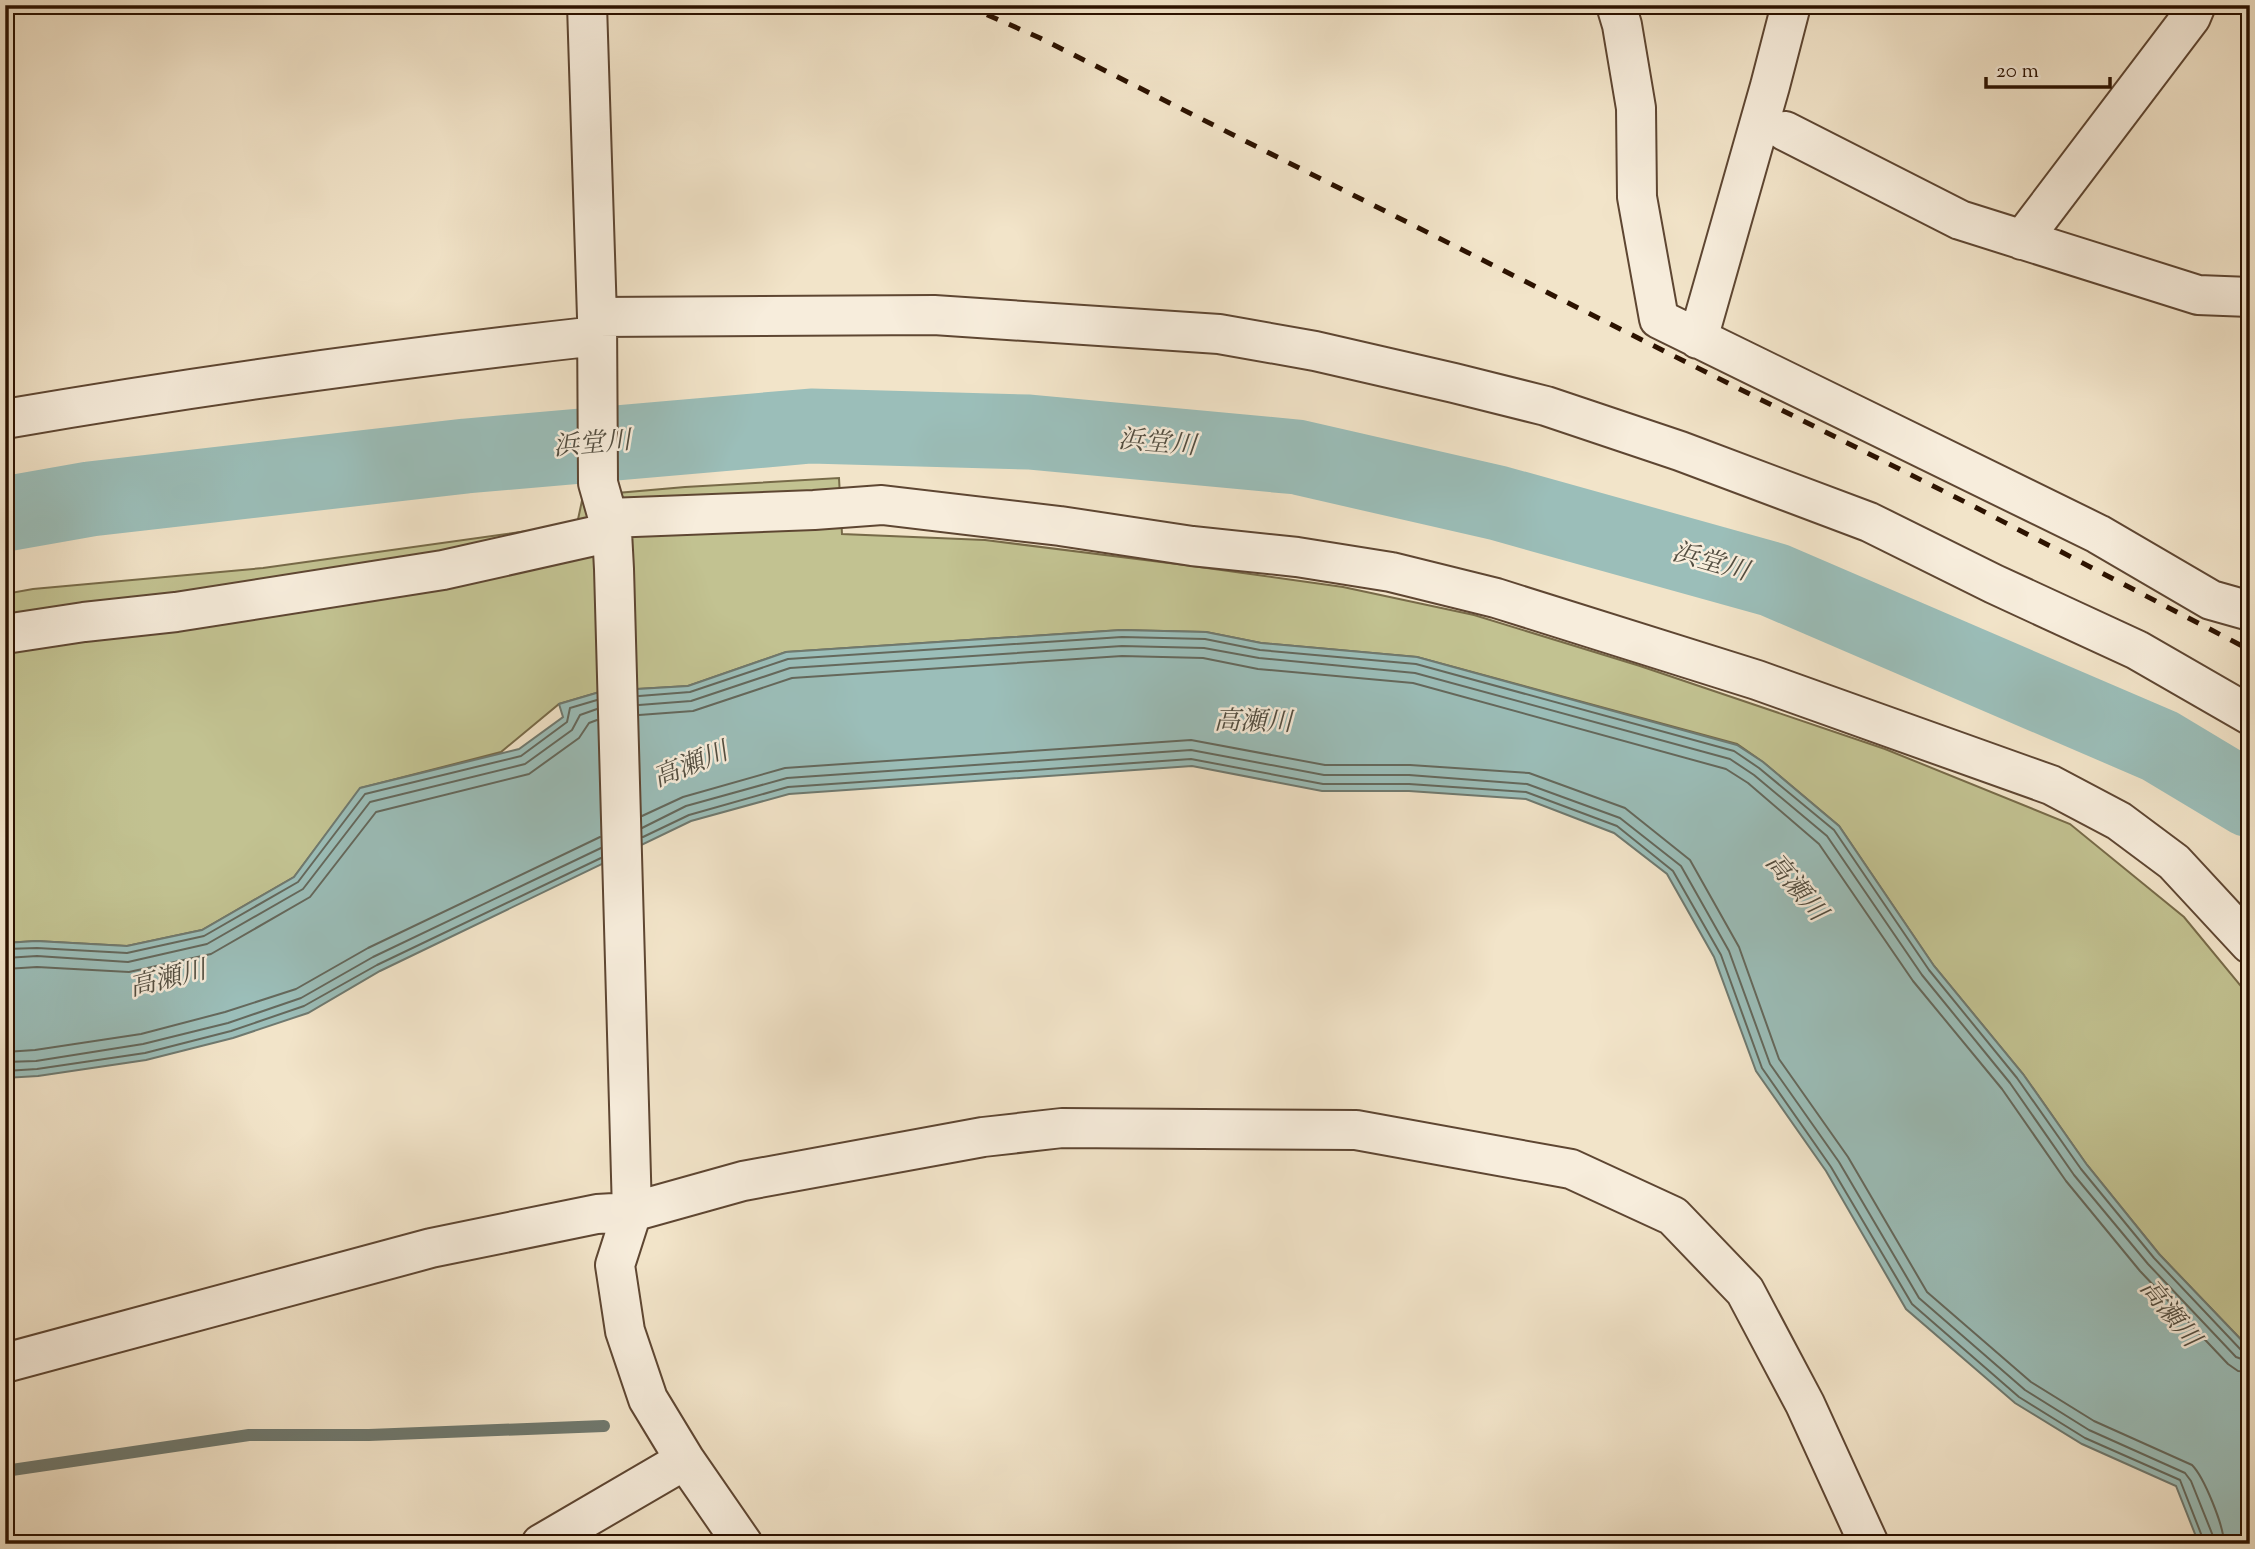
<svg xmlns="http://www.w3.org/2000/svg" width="2255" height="1549" font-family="'Sorts Mill Goudy','Noto Serif JP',serif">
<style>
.green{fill:#c2c291;stroke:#776a48;stroke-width:2}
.water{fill:#9bbeb9;stroke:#6f796f;stroke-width:2}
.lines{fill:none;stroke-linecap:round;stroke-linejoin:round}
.shore{stroke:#64685c;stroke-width:2}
.stream{stroke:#6f796f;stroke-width:12}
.river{stroke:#9bbeb9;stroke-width:75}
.minor-casing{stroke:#5e4632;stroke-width:42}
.minor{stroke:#f7eddc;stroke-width:38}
.rail{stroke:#2c1200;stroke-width:5;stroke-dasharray:12 12;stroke-linecap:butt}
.labels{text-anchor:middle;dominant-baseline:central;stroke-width:5;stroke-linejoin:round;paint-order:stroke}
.water-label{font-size:26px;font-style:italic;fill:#534e41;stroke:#f7eddc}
</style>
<rect width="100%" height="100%" fill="#f2e4c9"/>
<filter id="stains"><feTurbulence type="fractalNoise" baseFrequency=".00286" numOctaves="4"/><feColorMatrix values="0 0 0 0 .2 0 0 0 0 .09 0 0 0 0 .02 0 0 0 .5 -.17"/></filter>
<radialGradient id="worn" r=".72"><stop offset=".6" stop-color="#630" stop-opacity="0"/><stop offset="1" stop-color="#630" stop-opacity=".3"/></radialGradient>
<!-- green -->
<path class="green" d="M839 478 842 534 985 540 1185 565 1343 587 1474 615 1640 666 1885 749 2070 824 2184 917 2250 997V1349L2159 1254 2087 1165 2023 1074 1934 966 1839 826 1763 762 1737 744 1417 657 1261 643 1206 632 1122 630 786 652 688 686 603 691 559 704 501 752 361 788 294 877 202 930 127 946 36 941 5 943V594L33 589 263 568 577 524 583 496 685 487Z"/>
<!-- water -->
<path class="water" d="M1121 630 1206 632 1261 643 1417 657 1737 745 1763 762 1839 826 1934 966 2023 1074 2087 1165 2159 1254 2250 1349V1544H2199L2176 1486 2082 1444 2015 1403 1906 1309 1826 1171 1756 1071 1714 957 1667 874 1614 833 1526 799 1409 791H1322L1192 766 789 794 691 821 380 971 308 1013 233 1038 146 1060 38 1076 5 1078V943L36 941 127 946 202 930 294 877 360 788 519 749 563 717 559 704 603 691 688 686 786 652Z"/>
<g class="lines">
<!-- shore -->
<path class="shore" d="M639 696 690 692 788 659 1122 637 1205 639 1260 650 1416 664 1734 751 1759 768 1834 830 1929 970 2017 1078 2081 1169 2154 1258 2242 1351 2250 1353
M639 705 691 701 790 668 1122 646 1204 648 1259 658 1415 673 1730 759 1754 775 1827 836 1922 975 2010 1083 2074 1175 2148 1264 2236 1357 2250 1362
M639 715 693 711 792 678 1122 656 1203 658 1258 669 1413 683 1726 769 1748 783 1819 844 1913 981 2002 1089 2066 1181 2140 1271 2228 1364 2238 1371 2250 1372
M642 816 683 797 785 768 1191 740 1325 765H1410L1529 773 1625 808 1690 860 1739 947 1779 1059 1848 1157 1927 1292 2031 1382 2094 1421 2192 1465C2204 1477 2224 1526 2224 1544
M642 828 686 806 787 778 1191 750 1324 775H1409L1527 784 1620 818 1681 866 1729 951 1770 1064 1839 1162 1919 1298 2025 1390 2089 1430 2185 1473 2191 1481 2213 1536 2214 1544
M643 837 689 815 788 787 1191 759 1323 784H1409L1526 792 1617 826 1673 871 1721 955 1762 1068 1831 1167 1912 1304 2019 1397 2085 1438 2180 1480 2205 1544
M5 949 37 948 127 953 204 936 298 882 365 794 521 756 567 722 570 708 597 700
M5 958 37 956 128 962 207 944 303 889 370 802 525 764 572 730 580 715 597 709
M5 969 37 967 129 972 211 954 310 897 376 812 529 774 579 738 589 723 597 720
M5 1052 35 1050 141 1034 225 1012 296 989 368 948 600 837
M5 1062 36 1061 143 1044 228 1023 301 998 373 957 601 848
M5 1071 37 1069 145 1053 231 1031 304 1006 377 965 601 858"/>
<!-- stream -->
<path class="stream" d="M5 1471 249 1435H369L604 1426"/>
<!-- river -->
<path class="river" d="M5 514 90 499 466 456 811 426 1029 432 1297 457 1498 503 1774 580 2160 746 2250 800"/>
<!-- minor casing -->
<g class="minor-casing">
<path id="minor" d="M587 5 597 317 598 483 612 532 614 569 632 1212 615 1265 625 1331 648 1399 685 1460 743 1544
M1616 5 1622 25 1636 108 1637 197 1659 319 2098 534 2211 600 2250 611
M1785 131 1960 220 2198 295 2250 297
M2022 240 2191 17 2196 5
M597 317 934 315 1219 334 1315 351 1454 383 1546 406 1680 451 1869 522 1994 584 2137 650 2250 715
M1698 339 1770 86 1791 5
M5 419C202 385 399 358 597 336
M609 518 814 510 882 505 1060 526 1192 546 1297 557 1391 572 1496 598 1757 680 2051 785 2119 821 2174 862 2250 944
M5 634 84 622 176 612 443 570 612 532
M5 1363 431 1248 597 1214 632 1212 743 1181 983 1137 1062 1128 1356 1130 1571 1169 1673 1216 1745 1291 1805 1404 1869 1544
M541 1544 685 1460"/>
</g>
<!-- minor -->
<use href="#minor" class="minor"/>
<!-- rail -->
<path class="rail" d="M965 5 1040 38 1973 506 2250 650"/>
</g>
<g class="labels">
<!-- water labels -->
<g class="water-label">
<text transform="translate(1157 444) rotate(5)">浜堂川</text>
<text transform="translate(592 445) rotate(-5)">浜堂川</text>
<text transform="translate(1710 563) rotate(16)">浜堂川</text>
<text transform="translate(1253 723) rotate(1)">高瀬川</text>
<text transform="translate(691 766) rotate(-22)">高瀬川</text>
<text transform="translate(1795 888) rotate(50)">高瀬川</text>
<text transform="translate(168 980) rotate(-14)">高瀬川</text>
<text transform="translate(2169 1314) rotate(51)">高瀬川</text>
</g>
</g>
<!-- margin -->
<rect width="2255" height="1549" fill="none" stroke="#f2e4c9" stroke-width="28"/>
<rect x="7" y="7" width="2241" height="1535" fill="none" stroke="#2c1200" stroke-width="3.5"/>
<rect x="14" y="14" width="2227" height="1521" fill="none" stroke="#2c1200" stroke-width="2"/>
<!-- scale -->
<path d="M1986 77v10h124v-10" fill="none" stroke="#2c1200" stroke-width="3.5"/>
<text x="1996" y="77" font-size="21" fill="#2c1200" stroke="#f7eddc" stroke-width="5" paint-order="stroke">20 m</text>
<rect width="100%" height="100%" filter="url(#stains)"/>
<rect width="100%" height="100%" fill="url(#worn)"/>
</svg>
